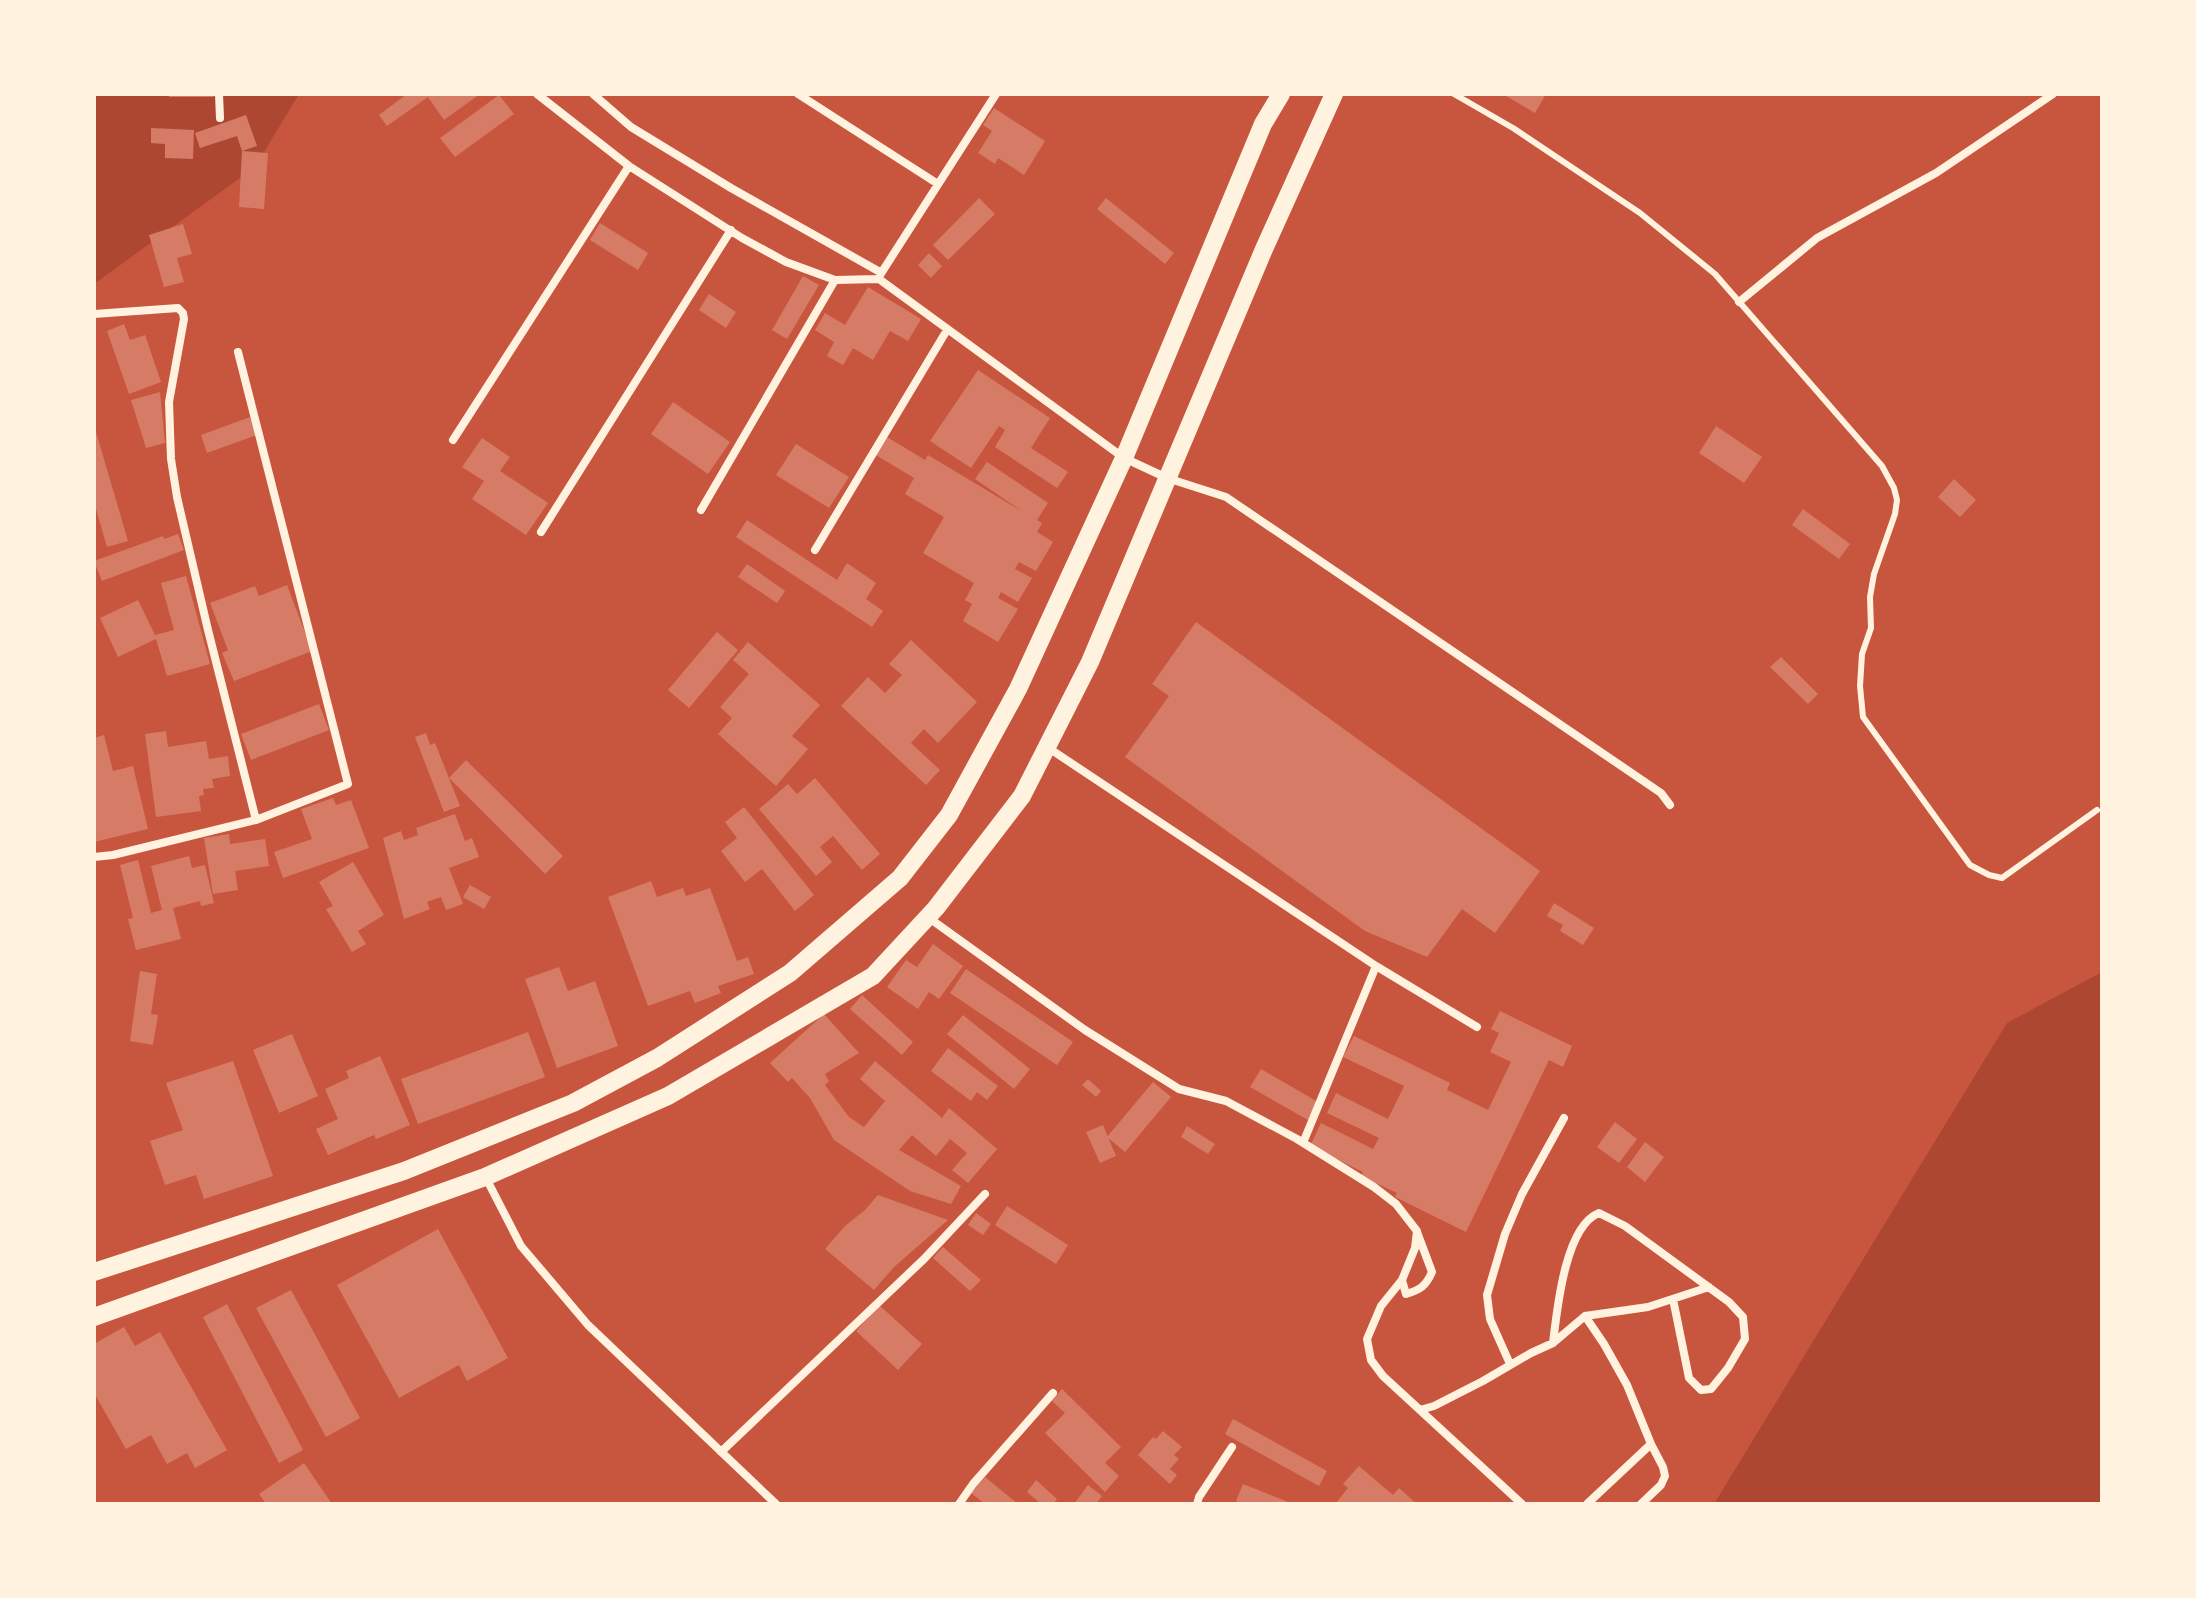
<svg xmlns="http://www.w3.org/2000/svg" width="2196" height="1598" font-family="Cabin,sans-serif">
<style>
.green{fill:#ae4732}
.building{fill:#d67c66}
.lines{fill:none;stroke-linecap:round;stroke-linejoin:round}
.service{stroke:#fff3e0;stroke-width:6}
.minor{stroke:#fff3e0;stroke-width:8}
.primary{stroke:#fff3e0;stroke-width:18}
</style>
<rect width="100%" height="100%" fill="#c8553d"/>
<!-- green -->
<path class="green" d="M94 94H299L255 167 94 284Z
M2102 972V1504H1714L2007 1023Z"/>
<!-- building -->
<path class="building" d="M169 94H214V97H169Z
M407 94H480L444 120 428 97 387 126 379 115Z
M1503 94H1546L1535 113Z
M499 95 514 114 455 157 440 138Z
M994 108 1045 141 1024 175 998 158 995 164 978 153 992 131 983 125Z
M246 115 257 146 242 151 268 153 264 209 239 207 242 151 237 136 200 148 195 133Z
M151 128 194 130 193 159 165 158V144L151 143Z
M979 198 995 214 948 260 933 245Z
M1106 198 1174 253 1165 264 1097 209Z
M600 223 648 253 638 270 590 240Z
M183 224 192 254 177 258 184 282 164 287 149 235Z
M929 253 942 266 931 278 918 265Z
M803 276 819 285 787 339 772 330Z
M868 287 921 319 908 341 890 331 873 360 853 348 843 365 827 356 834 342 815 330 825 313 845 325Z
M709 294 736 312 726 328 699 310Z
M124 324 130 340 145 335 161 382 129 394 107 331Z
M978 370 1050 418 1031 448 1068 472 1057 488 995 447 1005 430 999 426 971 468 930 441Z
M160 392 165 443 146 448 131 400Z
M673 402 730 442 708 474 651 434Z
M250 417 257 435 207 453 201 435Z
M94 425 128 541 107 547 94 502Z
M1716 426 1762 457 1744 483 1699 453Z
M887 437 925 460 928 455 1023 512 975 479 987 462 1048 503 1037 520 1042 523 1037 532 1053 542 1036 571 1019 562 1015 569 1032 578 1018 602 1001 592 998 598 1018 609 998 642 963 621 972 604 965 600 974 583 923 553 944 517 905 494 914 478 876 455Z
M482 438 510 457 500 471 548 503 526 535 472 499 484 481 462 467Z
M796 444 849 477 829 508 776 475Z
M1954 479 1976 500 1960 517 1938 497Z
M1803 509 1850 544 1839 559 1792 525Z
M747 520 837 580 847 563 876 583 866 599 883 611 872 627 736 537Z
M178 534 184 550 102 581 94 561 163 536 164 539Z
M747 564 785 591 777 603 738 577Z
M186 576 210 664 167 676 156 639 118 657 100 618 138 600 155 635 174 630 161 583Z
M287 585 312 651 234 681 222 653 228 650 210 603 255 586 259 596Z
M1196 622 1540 871 1495 933 1462 909 1427 957 1365 931 1125 757 1169 696 1152 684Z
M717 632 738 650 689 708 668 690Z
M911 640 977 702 938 743 924 729 911 743 940 770 926 785 841 706 868 677 885 693 902 675 889 664Z
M748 642 820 705 792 736 808 749 776 786 718 734 732 718 720 707 749 674 733 660Z
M1781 657 1818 694 1808 704 1770 667Z
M319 704 329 730 251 760 241 734Z
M166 731 168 747 206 741 209 759 228 756 230 776 212 779 214 788 203 789 204 795 199 796 201 811 156 817 145 734Z
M426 733 430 745 435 743 460 806 444 812 415 737Z
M104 735 113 771 133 766 148 829 94 842V738Z
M466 760 563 856 545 874 449 778Z
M815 778 880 854 862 870 833 836 820 847 832 862 816 876 759 809 788 784 797 794Z
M333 798 336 805 351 800 369 848 283 878 274 852 312 839 301 809Z
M744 807 814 895 795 911 762 869 745 882 721 851 737 838 725 822Z
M455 814 465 841 472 838 479 857 449 868 463 904 446 910 441 897 427 902 430 909 404 919 383 838 401 831 404 840 418 835 416 828Z
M229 834 230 844 265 839 269 866 235 871 238 890 213 894 204 838Z
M189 856 192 868 205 865 214 903 201 906 200 901 173 908 181 939 136 950 128 919 133 918 120 865 138 860 151 913 162 910 151 866Z
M353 862 384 915 358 931 366 944 352 952 326 909 333 906 319 882Z
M651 881 657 897 683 888 686 896 710 888 737 961 748 957 754 974 718 986 721 993 695 1003 690 991 648 1006 608 897Z
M470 885 491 897 484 909 463 897Z
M1554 903 1594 928 1583 945 1560 931 1563 925 1547 916Z
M933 944 963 966 939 999 929 992 918 1009 887 987 906 960 917 967Z
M559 967 568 991 595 981 618 1046 557 1068 525 979Z
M966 969 1073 1042 1057 1065 950 993Z
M140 971 157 974 151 1014 158 1015 153 1045 130 1041Z
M862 995 913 1042 902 1055 850 1009Z
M1500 1011 1572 1046 1563 1067 1549 1060 1466 1232 1395 1197 1397 1193 1361 1176 1363 1172 1310 1146 1321 1123 1373 1149 1379 1138 1327 1113 1336 1093 1388 1119 1404 1086 1343 1057 1354 1036 1450 1083 1447 1090 1488 1110 1511 1062 1490 1052 1499 1033 1491 1029Z
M824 1014 859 1053 825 1074 829 1081 825 1085 849 1117 864 1127 885 1101 860 1079 875 1061 942 1118 949 1108 997 1149 968 1183 952 1170 967 1153 950 1139 936 1156 912 1135 899 1150 961 1186 951 1204 910 1191 834 1140 810 1098 792 1078 788 1082 770 1063Z
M963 1015 1030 1069 1014 1089 947 1034Z
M528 1032 545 1077 418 1124 401 1079Z
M292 1034 318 1096 279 1113 253 1050Z
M948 1048 998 1086 987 1100 977 1092 971 1101 931 1071Z
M380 1056 410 1125 376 1139 374 1135 328 1155 316 1129 338 1119 325 1089 349 1078 346 1071Z
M233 1061 273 1176 204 1199 196 1175 165 1185 150 1141 183 1130 166 1083Z
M1261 1069 1318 1102 1308 1120 1250 1087Z
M1088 1079 1101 1091 1096 1097 1082 1085Z
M1153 1082 1171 1097 1125 1152 1107 1137Z
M1615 1122 1637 1139 1619 1163 1597 1147Z
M1103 1125 1116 1156 1100 1163 1086 1132Z
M1187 1126 1215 1144 1208 1154 1181 1137Z
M1645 1142 1664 1157 1645 1182 1627 1167Z
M878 1195 948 1220 894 1267 874 1290 825 1249 845 1226 865 1210Z
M1007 1206 1068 1245 1056 1264 995 1225Z
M976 1213 991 1224 983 1235 968 1225Z
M438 1229 508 1358 467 1381 459 1365 399 1398 337 1285Z
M943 1247 981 1280 970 1291 933 1258Z
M291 1290 360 1418 326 1437 256 1308Z
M227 1304 303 1450 279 1463 203 1317Z
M879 1305 922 1344 898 1370 856 1331Z
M124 1327 135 1346 160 1332 227 1450 195 1468 187 1453 167 1464 151 1435 126 1449 94 1393V1344Z
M1062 1389 1121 1447 1105 1463 1119 1476 1105 1492 1045 1433 1065 1413 1052 1401Z
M1233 1419 1327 1471 1319 1486 1225 1434Z
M1163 1431 1182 1447 1174 1455 1179 1459 1170 1469 1177 1475 1170 1484 1138 1455 1153 1437 1156 1439Z
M304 1463 332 1504H266L259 1494Z
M1359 1466 1393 1495 1399 1488 1417 1504H1335L1348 1488 1343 1484Z
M985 1477 1018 1504H985L971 1493Z
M1036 1480 1057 1499 1053 1504H1041L1027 1492Z
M1243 1484 1293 1504H1243L1236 1501Z
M1088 1485 1102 1496 1096 1504H1074Z"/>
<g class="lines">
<!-- service -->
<path class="service" d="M1454 94 1513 128 1640 213 1715 274 1882 466 1894 488 1897 500 1895 514 1874 574 1870 597 1871 628 1862 654 1860 686 1863 717 1970 865 1989 875 2002 878 2097 810"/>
<!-- minor -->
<path class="minor" d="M219 94 220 118
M537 94 629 166 742 238 786 262 835 280 879 279 1124 458 1167 478 1226 497 1661 793 1670 805
M593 94 631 127 731 188 880 272
M798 94 938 184
M880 275 996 94
M1739 302 1817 238 1936 173 2053 94
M94 314 178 308 183 313 184 319 169 402 171 459 177 497 208 630 256 820 113 855 94 857
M238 352 348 784 256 820
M453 440 629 166
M701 510 835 280
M541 532 731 230
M815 550 947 330
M1047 747 1376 966 1477 1027
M929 918 1085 1030 1179 1089 1226 1101 1297 1139 1374 1187 1396 1204 1417 1231 1415 1248 1402 1280 1381 1306 1367 1339 1371 1360 1383 1376 1522 1504
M1305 1138 1376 966
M486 1178 521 1246 588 1325 776 1504
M1402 1280 1406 1294C1420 1290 1426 1286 1432 1272L1417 1232
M1585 1316 1604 1344 1627 1385 1651 1444 1663 1467 1665 1476 1661 1485 1641 1504
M1553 1343C1557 1310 1565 1226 1599 1213L1625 1226 1729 1302 1743 1317 1745 1339 1728 1368 1711 1389 1701 1390 1689 1378 1673 1299
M1510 1364 1490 1319 1487 1295 1505 1234 1522 1194 1564 1118
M1420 1410 1434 1406 1483 1381 1531 1353 1553 1343 1585 1316 1648 1307 1709 1287
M721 1452 924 1259 985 1194
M959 1504 973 1484 1053 1393
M1197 1504 1199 1497 1232 1447
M1587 1504 1651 1444"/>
<!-- primary -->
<path class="primary" d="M94 1272 404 1171 573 1103 657 1058 790 973 900 878 949 815 1018 689 1124 458 1263 124 1281 94
M94 1317 485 1177 668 1096 873 976 936 908 1022 796 1090 662 1264 249 1334 94"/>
</g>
<!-- border -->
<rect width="2196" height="1598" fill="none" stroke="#fff3e0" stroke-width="192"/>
</svg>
